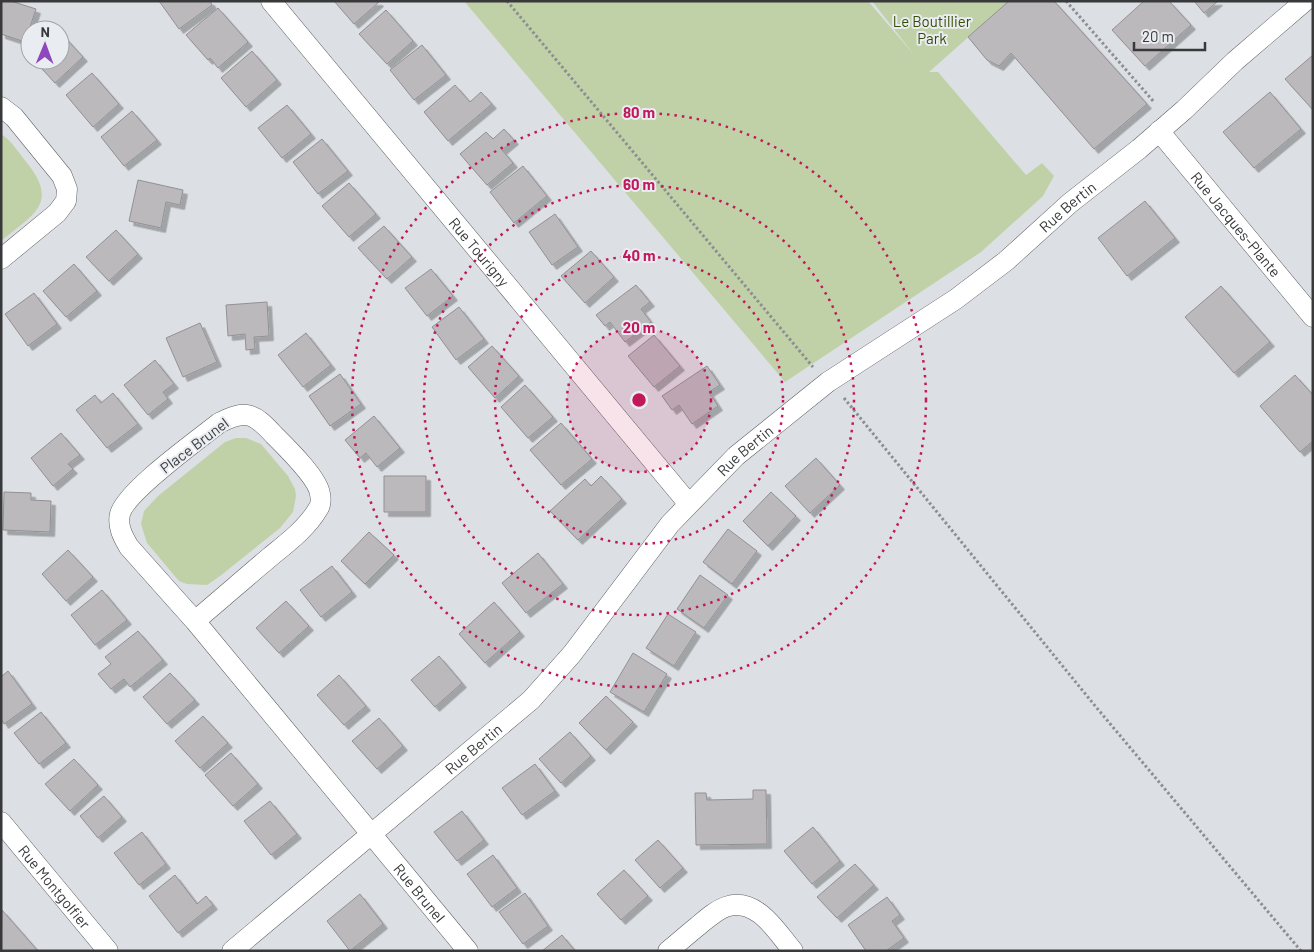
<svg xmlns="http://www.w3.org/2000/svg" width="1314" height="952" font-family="Barlow,sans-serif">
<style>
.green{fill:#c0d1a8}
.building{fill:#bcb9bd;stroke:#939094;filter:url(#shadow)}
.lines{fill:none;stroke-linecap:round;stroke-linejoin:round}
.street-casing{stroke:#5f6165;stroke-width:21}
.path{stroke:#8c8e91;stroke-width:3;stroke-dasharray:2.5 2.5;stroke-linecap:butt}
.street{stroke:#fff;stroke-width:20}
.ring{fill:none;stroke:#c2185b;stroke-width:2.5;stroke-dasharray:2.5 5}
.labels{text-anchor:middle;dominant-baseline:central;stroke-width:4;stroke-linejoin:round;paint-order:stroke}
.park-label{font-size:15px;fill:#374d03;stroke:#e9ecf1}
.street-label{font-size:15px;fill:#38393b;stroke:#e9ecf1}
.centre{fill:#c2185b;stroke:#e9ecf1;stroke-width:2.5}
.ring-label{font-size:15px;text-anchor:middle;font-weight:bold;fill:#c2185b;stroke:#e9ecf1;stroke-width:4;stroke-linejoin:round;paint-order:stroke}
</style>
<defs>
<filter id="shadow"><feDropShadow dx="4.5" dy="4.5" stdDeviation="0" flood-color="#0004"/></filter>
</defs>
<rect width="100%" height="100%" fill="#dcdfe3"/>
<!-- green -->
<path class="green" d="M464 1H868L915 56 872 1H1009L929 72H938L1026 175 1042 163 1054 176 1043 196 981 252 785 382Z
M1 134C12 141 19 153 27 163 60 204 32 215 1 241Z
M236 438H246L261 444 288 476 295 489 296 496 293 512 280 528 220 576 207 585 187 584 179 581 147 543 141 524 144 511 158 496 225 442Z"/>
<!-- building -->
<path class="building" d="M1 1H11L36 9 25 42 1 34Z
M159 1H210L212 5 179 29Z
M334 1H378L379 2 354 24Z
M1009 1H1054L1147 104 1094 149 1011 53 999 66 987 60 968 37Z
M1144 1H1169L1191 25 1145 66 1112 30Z
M1194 1H1218L1204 13Z
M218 8 248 42 218 68 210 58 208 60 186 35Z
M386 10 413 41 387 64 359 34Z
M60 32 83 57 55 83 34 60H60Z
M422 45 446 75 414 100 390 70Z
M252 51 277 80 246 107 221 78Z
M1313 55V110L1285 79Z
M92 73 119 104 93 127 66 95Z
M455 85 470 102 481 92 492 104 448 141 424 112Z
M1270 92 1301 129 1254 168 1223 132Z
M287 105 311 134 282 158 258 128Z
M132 111 157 140 124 166 101 137Z
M504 129 514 140 502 150 513 163 487 185 460 154 486 132 493 139Z
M322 139 348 171 318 194 293 162Z
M523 166 547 196 514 223 490 192Z
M138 180 183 190 180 205 166 202 161 228 129 221Z
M349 183 376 214 349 237 322 206Z
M1145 201 1175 238 1127 276 1098 238Z
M555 214 578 247 552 265 529 232Z
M384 226 412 257 387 279 358 248Z
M116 230 138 254 109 281 86 257Z
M591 251 614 277 585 303 561 276Z
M74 264 97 291 66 317 43 291Z
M431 269 453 296 427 316 405 288Z
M636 285 650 302 641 309 651 322 625 342 610 322 605 326 596 315Z
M1221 286 1270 342 1234 373 1185 317Z
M34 293 57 324 28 346 5 314Z
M267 302 269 336 254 337 255 349 246 350 245 334 228 336 226 305Z
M459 307 484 339 456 360 432 327Z
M200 323 217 362 183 377 166 338Z
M306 333 331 365 303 387 278 355Z
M654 335 680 366 654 387 628 356Z
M492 346 519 376 495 398 468 367Z
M155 360 174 384 163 392 168 399 148 415 124 385Z
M707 366 720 385 709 392 718 406 692 424 679 405 672 410 662 396Z
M340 374 361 404 330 426 309 396Z
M1295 375 1313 395V441L1300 452 1260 406Z
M525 385 553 417 528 438 501 407Z
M113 393 138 424 107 448 76 410 95 395 101 403Z
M374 416 400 448 377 467 366 453 360 458 345 440Z
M561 423 592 459 561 485 530 450Z
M61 433 80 455 68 464 73 469 53 486 31 458Z
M816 458 840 485 810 513 785 486Z
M384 476H426V512H384Z
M601 476 622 499 578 540 550 511 585 479 591 486Z
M4 492 31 493V500L51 501 50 532 3 530Z
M771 492 796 516 768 546 743 521Z
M728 529 757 551 732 584 703 562Z
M369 532 394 555 365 584 341 561Z
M68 550 93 577 66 601 42 574Z
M538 553 563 584 526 613 502 583Z
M332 566 352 592 321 617 300 590Z
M700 575 728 595 704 628 677 609Z
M102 590 127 620 95 645 71 615Z
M286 601 309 626 279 653 256 628Z
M494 602 520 632 485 663 459 634Z
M668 614 696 632 674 666 646 648Z
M138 631 163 660 130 687 124 679 111 689 98 674 111 664 105 657Z
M633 653 667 674 644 712 610 692Z
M439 656 462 683 435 707 411 680Z
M8 671 32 704 4 724 1 719V677Z
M170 673 195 700 167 724 143 697Z
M339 675 366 706 344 725 317 695Z
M606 696 633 722 606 750 579 723Z
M41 712 66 743 39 764 14 733Z
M203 716 228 743 200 768 175 741Z
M379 718 403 746 377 769 352 741Z
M570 732 591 756 561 783 539 759Z
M231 753 258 784 233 806 205 775Z
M74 759 98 785 70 811 45 784Z
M535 764 555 791 522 815 502 788Z
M753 790H766L767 844 696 845 695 793H706L707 800 753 799Z
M104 796 122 817 98 838 80 816Z
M270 801 297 834 271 855 244 821Z
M462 811 484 840 457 861 434 832Z
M813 827 840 861 812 884 784 851Z
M142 832 166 864 139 885 114 853Z
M658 840 683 868 660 888 635 860Z
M493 855 517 888 492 907 467 874Z
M855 864 874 885 837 918 817 897Z
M624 870 648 896 621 920 597 894Z
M175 875 197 904 206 896 213 905 178 933 149 896Z
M525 893 548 926 523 944 499 912Z
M360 894 383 924 350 951 327 921Z
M887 897 900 915 892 921 904 938 886 951H866L848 925Z
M2 910 38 951H1Z
M562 935 575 951H542Z"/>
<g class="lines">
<!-- street casing -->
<g class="street-casing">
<g id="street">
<path id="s1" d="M271 1 688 503"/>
<path d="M1 107 14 117 62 176 67 189 66 201 57 213 1 259"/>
<path id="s2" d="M1159 131 1313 317"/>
<path id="s3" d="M195 621C220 600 245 578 270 557 287 543 307 528 318 509 321 505 321 499 320 494 318 478 286 447 274 435 254 413 246 409 219 423 198 440 126 491 120 514 117 526 123 537 129 547L195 621 468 951"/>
<path id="s4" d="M1 822 108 951"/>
<path id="s5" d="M232 951 531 700 572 654 670 524 736 456 828 382 956 299 1006 261 1070 203 1139 149 1184 110 1235 61 1305 1"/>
<path d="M668 951C678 943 688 934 698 926 717 910 734 895 759 913 772 922 782 938 793 951"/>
</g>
</g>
<!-- path -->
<path class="path" d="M507 1 813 367
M1066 1 1154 102
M844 398 1096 707 1301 951"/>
<!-- street -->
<use href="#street" class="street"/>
</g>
<!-- distance rings -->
<circle cx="639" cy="400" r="72" fill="#c2185b" fill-opacity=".12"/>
<g class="ring">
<circle cx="639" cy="400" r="72"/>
<circle cx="639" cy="400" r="144"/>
<circle cx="639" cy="400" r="215"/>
<circle cx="639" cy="400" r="287"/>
</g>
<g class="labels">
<!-- park labels -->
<g class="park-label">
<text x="932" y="21">Le Boutillier<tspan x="932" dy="17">Park</tspan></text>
</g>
<!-- street labels -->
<g class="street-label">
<text stroke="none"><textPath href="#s5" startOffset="1125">Rue Bertin</textPath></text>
<text stroke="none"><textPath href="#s2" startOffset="121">Rue Jacques-Plante</textPath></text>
<text stroke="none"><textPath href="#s1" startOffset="326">Rue Tourigny</textPath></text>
<text transform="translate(194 445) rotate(-37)">Place Brunel</text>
<text stroke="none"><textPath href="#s5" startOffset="720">Rue Bertin</textPath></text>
<text stroke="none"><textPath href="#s5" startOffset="315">Rue Bertin</textPath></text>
<text stroke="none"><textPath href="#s4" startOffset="84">Rue Montgolfier</textPath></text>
<text stroke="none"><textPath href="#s3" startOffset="944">Rue Brunel</textPath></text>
</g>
</g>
<circle cx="639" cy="400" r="8" class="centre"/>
<g class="ring-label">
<text x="639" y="118">80 m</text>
<text x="639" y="190">60 m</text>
<text x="639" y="261">40 m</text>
<text x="639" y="333">20 m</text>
</g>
<!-- border -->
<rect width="1314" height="952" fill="none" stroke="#38393b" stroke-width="5"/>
<!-- north arrow -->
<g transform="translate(45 45) rotate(1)"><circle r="24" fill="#e9ecf1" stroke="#a2a4a8"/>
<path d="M0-4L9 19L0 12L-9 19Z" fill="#8f48bb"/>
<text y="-8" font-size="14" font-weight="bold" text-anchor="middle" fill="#38393b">N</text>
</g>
<!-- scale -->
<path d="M1134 42v8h71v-8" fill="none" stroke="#38393b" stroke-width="2.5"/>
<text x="1142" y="42" font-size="15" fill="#38393b" stroke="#e9ecf1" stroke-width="4" paint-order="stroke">20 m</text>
</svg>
